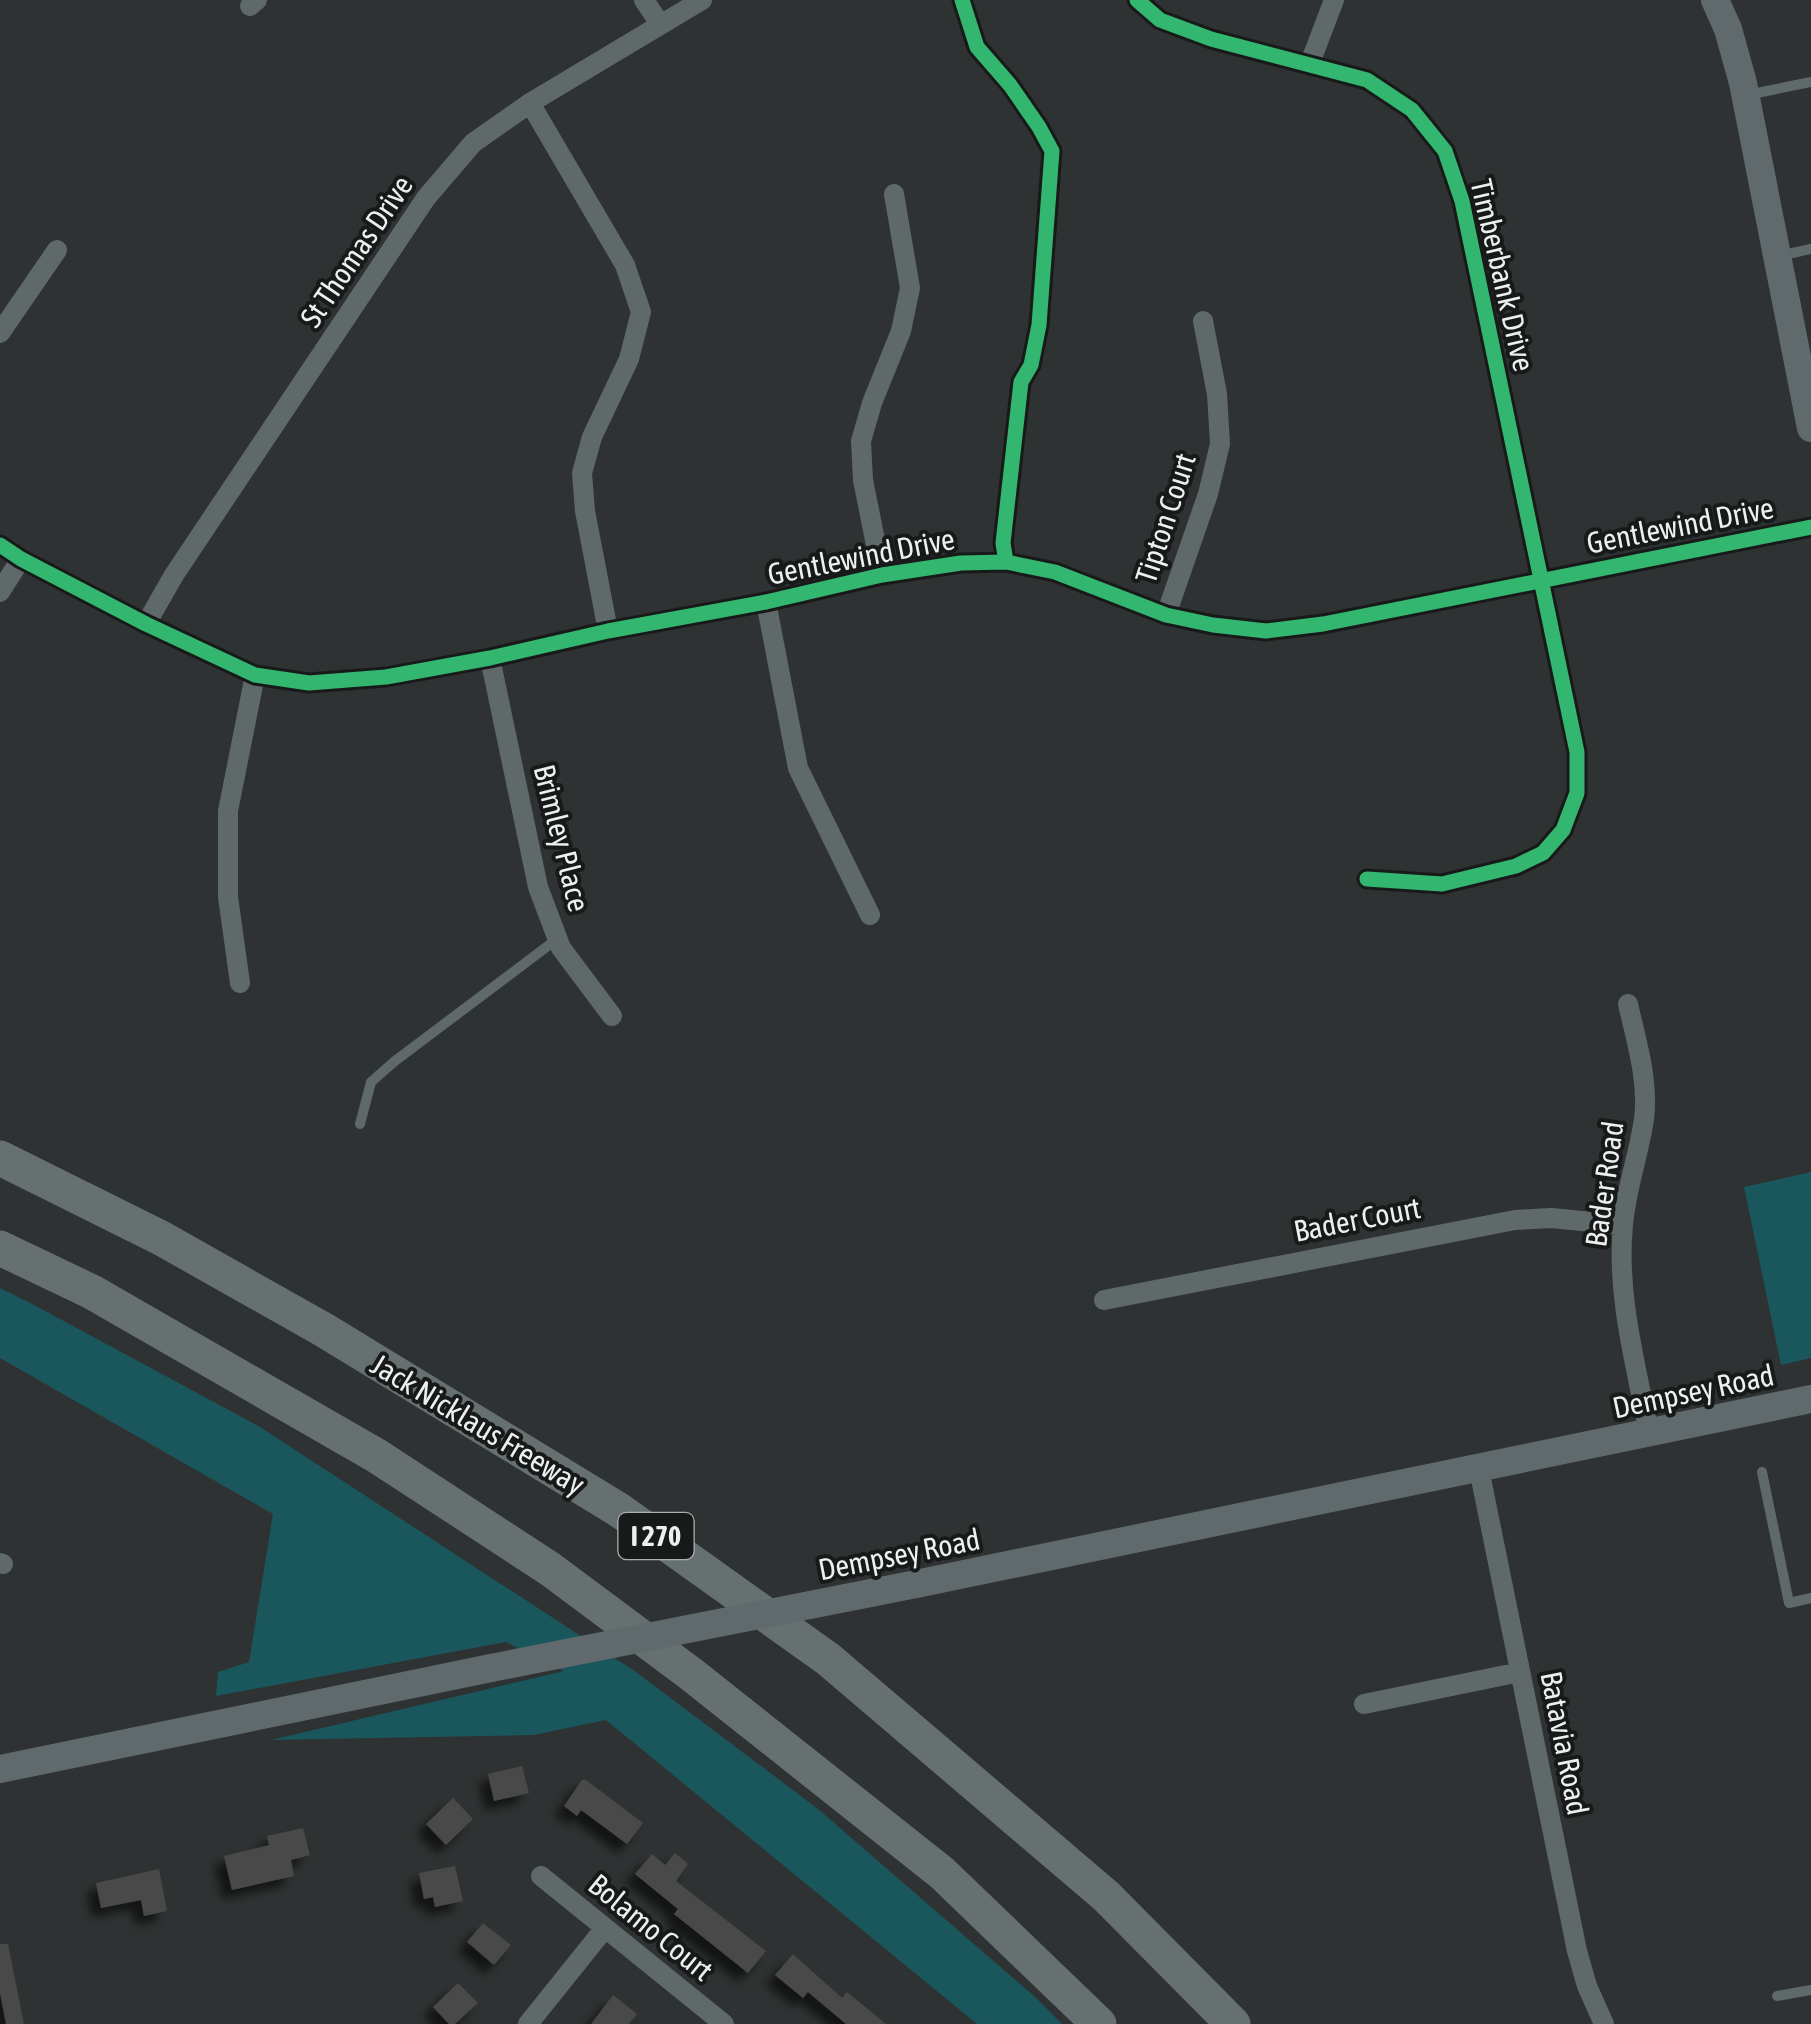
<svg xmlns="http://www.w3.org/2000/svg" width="1811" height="2024" font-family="'Asap Condensed',sans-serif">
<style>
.green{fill:#19575c}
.building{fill:#484a4a;filter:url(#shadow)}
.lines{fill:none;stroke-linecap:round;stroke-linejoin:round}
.service{stroke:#5f6969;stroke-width:10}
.minor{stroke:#5f6969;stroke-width:20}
.secondary{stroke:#606a6c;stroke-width:28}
.motorway{stroke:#677071;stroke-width:35}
.secondary-bridge{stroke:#606a6c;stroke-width:28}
.cycleway-casing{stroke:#181a1a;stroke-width:21}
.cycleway{stroke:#33b770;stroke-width:15}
.labels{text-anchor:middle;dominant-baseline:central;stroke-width:8;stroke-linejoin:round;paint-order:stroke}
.shield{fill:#181a1a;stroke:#adb0b0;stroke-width:2.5}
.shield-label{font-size:28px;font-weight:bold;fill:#edf0f0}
.street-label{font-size:30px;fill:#edf0f0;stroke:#181a1a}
</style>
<defs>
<filter id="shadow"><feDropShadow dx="-9" dy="9" stdDeviation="5" flood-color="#0009"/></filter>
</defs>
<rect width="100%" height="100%" fill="#2f3232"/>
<!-- green -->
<path class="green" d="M1811 1172V1358L1781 1365 1744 1187Z
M0 1288 36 1306 260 1427 636 1672 818 1809 1034 1996 1062 2024H977L606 1720 534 1735 271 1740 564 1671 506 1642 216 1696 218 1672 249 1662 273 1514 0 1358Z"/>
<!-- building -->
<path class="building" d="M522 1766 529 1793 494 1801 488 1774Z
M582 1780H586L643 1823 627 1844 581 1810 577 1816 564 1806Z
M453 1798 473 1819 446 1845 426 1824Z
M303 1828 310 1855 291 1860 294 1876 232 1890 224 1856 269 1845 267 1836Z
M675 1853 688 1864 676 1881 766 1951 748 1973 674 1914 678 1909 635 1874 652 1854 665 1865Z
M455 1866 463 1901 435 1907 433 1897 424 1899 419 1873Z
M159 1869 167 1911 144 1916 141 1900 101 1908 96 1883Z
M483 1923 511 1945 494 1965 467 1942Z
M0 1944H8L24 2024H6L0 1993Z
M793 1954 842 1998 847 1992 886 2024H846L808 1992 803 1998 775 1975Z
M458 1983 478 2003 455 2024H449L433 2007Z
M613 1995 637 2014 629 2024H591Z"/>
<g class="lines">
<!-- service -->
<path class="service" d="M1747 95 1811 82
M1779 256 1811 249
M360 1124 371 1082 395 1061 557 939
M1762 1472 1789 1603 1811 1598
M1777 1996 1811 1990"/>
<!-- minor -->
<path class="minor" d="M644 0 660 24
M1137 0 1160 20 1211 39 1367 80 1412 110 1445 151 1462 201 1577 752V793L1563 830 1543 853 1516 866 1442 884 1367 879
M250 6 257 0
M1310 63 1334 0
M530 103 625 265 641 312 629 359 592 437 582 473 585 511 608 631
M0 333 57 250
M0 545 21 559 146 624 255 675 309 683 386 677 490 658 608 631 766 602 882 575 961 563 1006 562 1055 572 1166 615 1213 625 1266 631 1323 624 1811 527
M882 575 863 480 861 441 872 403 901 331 910 288 894 194
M0 592 21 559
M766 602 798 768 870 915
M1166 615 1208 494 1220 444 1217 394 1203 321
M146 624 174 575 426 198 473 143 530 103 702 0
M490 658 538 887 561 948 612 1016
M240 983 228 897V811L255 675
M1628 1004C1636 1040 1649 1081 1644 1119 1639 1154 1626 1189 1623 1225 1616 1294 1636 1365 1649 1433
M1104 1300 1515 1220 1551 1218 1623 1225
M1479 1469 1577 1951 1587 1986 1604 2024
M0 1563 3 1564
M1364 1704 1520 1672
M541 1876 724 2024
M528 2024 605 1928"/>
<!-- secondary -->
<path class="secondary" d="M1715 0 1728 29 1743 83 1811 428
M916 1584 1811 1399
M0 1769 491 1668"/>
<!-- motorway -->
<path class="motorway" d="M0 1158 161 1238 324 1330 619 1510 828 1659 1106 1896 1233 2024
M0 1248 92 1292 377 1456 550 1569 691 1674 942 1873 1099 2024"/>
<!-- secondary-bridge -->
<path class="secondary-bridge" d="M491 1668 916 1584"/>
<!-- cycleway casing -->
<g class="cycleway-casing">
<path id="cycleway" d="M962 0 977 47 1010 85 1039 127 1052 151 1039 325 1031 365 1021 382 1003 543 1006 562
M1137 0 1160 20 1211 39 1367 80 1412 110 1445 151 1462 201 1577 752V793L1563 830 1543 853 1516 866 1442 884 1367 879
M0 545 21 559 146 624 255 675 309 683 386 677 490 658 608 631 766 602 882 575 961 563 1006 562 1055 572 1166 615 1213 625 1266 631 1323 624 1811 527"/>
</g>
<!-- cycleway -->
<use href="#cycleway" class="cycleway"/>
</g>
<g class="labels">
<!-- shield labels -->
<rect class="shield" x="618.5" y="1513" width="75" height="46" rx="8"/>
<g class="shield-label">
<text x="656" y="1536">I 270</text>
</g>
<!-- street labels -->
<g class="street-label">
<text transform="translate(356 251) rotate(-56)">St Thomas Drive</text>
<text transform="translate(1503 275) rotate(77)">Timberbank Drive</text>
<text transform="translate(1165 518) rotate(-72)">Tipton Court</text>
<text transform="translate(1680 525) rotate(-11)">Gentlewind Drive</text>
<text transform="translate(861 556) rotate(-11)">Gentlewind Drive</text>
<text transform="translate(562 838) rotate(76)">Brimley Place</text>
<text transform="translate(1604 1184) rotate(-82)">Bader Road</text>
<text transform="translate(1357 1219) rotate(-11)">Bader Court</text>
<text transform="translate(1693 1391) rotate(-12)">Dempsey Road</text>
<text transform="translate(478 1424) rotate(31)">Jack Nicklaus Freeway</text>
<text transform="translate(899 1554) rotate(-11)">Dempsey Road</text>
<text transform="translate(1565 1743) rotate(79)">Batavia Road</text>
<text transform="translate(651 1927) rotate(39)">Bolamo Court</text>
</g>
</g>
</svg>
